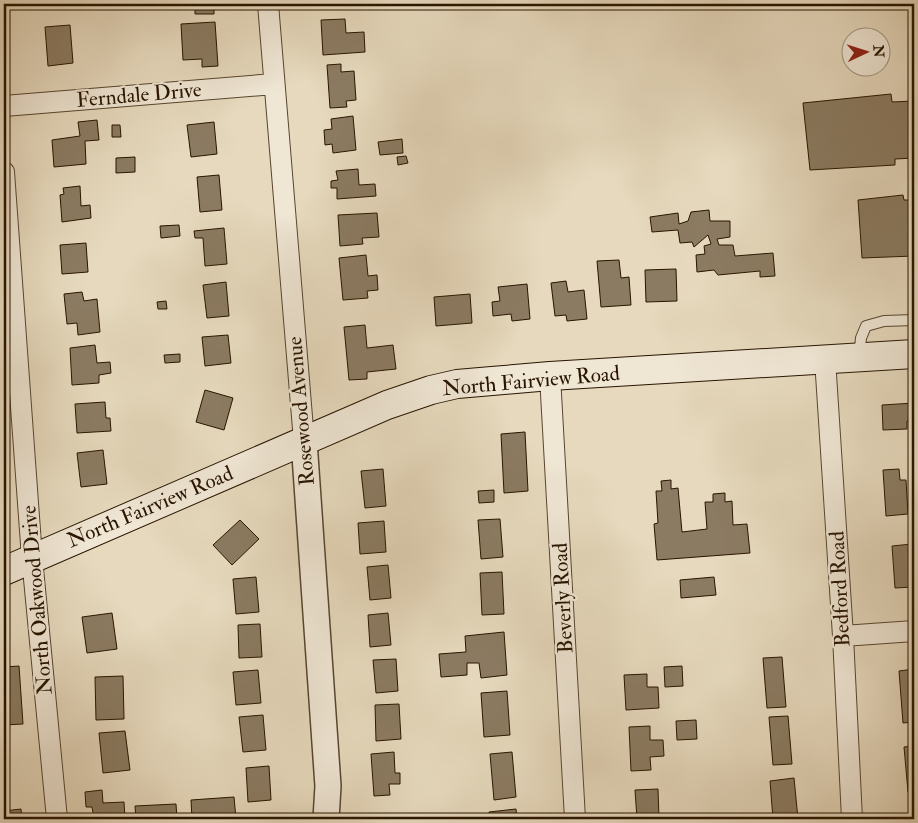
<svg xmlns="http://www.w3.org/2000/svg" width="918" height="823" font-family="'IM FELL Double Pica',serif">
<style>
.building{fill:#8b7b62;stroke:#281500}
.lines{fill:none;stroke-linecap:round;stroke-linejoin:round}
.service-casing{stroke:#58462f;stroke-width:12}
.minor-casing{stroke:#58462f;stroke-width:22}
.tertiary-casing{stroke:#58462f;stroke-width:28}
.secondary-casing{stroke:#281500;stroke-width:30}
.service{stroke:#efe6d4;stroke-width:10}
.minor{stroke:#efe6d4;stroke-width:20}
.tertiary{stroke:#efe6d4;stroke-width:25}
.secondary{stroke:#efe6d4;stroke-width:28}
.labels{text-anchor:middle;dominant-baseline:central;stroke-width:4.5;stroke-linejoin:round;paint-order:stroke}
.street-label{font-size:21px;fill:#281500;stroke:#efe6d4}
</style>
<rect width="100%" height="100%" fill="#e6d9bd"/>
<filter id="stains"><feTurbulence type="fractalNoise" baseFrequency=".004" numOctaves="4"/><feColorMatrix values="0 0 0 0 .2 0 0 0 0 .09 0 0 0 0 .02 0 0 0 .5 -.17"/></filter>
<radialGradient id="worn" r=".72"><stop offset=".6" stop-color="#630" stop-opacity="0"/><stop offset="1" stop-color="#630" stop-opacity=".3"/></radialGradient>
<!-- building -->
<path class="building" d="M195 6H214V14H195Z
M345 19 346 33 364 32 365 52 323 55 321 20Z
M215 22 218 66 202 67V59L183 60 181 24Z
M70 25 73 63 48 66 45 27Z
M341 64V72L354 71 356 100 346 101 347 107 330 108 327 65Z
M891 94 892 102 914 101V158L895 159V165L810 170 803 103Z
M353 116 356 150 333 153 332 144 325 145 324 130 332 129 331 119Z
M97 120 99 140 85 141 86 164 54 167 52 140 80 136 78 122Z
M214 122 217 154 191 157 187 125Z
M112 125H120L121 137H112Z
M402 139 403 153 380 155 378 142Z
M406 156 408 163 398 165 397 157Z
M135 157V172L116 173V158Z
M358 169 359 185 375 184 376 196 337 199V188H331V181L338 180 336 171Z
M219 175 222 210 200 212 197 177Z
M80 186 81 206 90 205 91 218 62 222 60 195 64 194 63 188Z
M903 195 904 200H914V256L862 258 858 200Z
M709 210 710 221H730V237L717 239 719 245H733L735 256 773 253 775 276 760 277V271L718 275 714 270 697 272 696 255 705 254 704 246 711 244 708 235 694 247 692 242 680 243 678 230 652 232 650 217 678 213 679 224 688 221 691 212Z
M377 213 379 237 362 238 363 244 340 246 338 215Z
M179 225 180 236 161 238 160 226Z
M224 228 227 264 205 266 203 238H195L194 231Z
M86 243 88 272 62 274 60 245Z
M366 255 368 276 377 275 378 290 367 291 368 298 343 300 339 258Z
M619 260 621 278 629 277 631 305 601 307 597 261Z
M676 269 677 301 646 302 645 270Z
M566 281 568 292 584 290 587 319 567 321 566 315 555 316 551 283Z
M226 282 229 316 207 318 203 285Z
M527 284 530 319 512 321 511 314 493 316 492 302 500 301 498 287Z
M82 292 84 301 97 299 100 332 78 335 77 323 67 324 64 294Z
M470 294 472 323 436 326 434 297Z
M166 301 167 309H158L157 302Z
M365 325 367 348 393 345 396 369 367 372V379L349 380 344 327Z
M228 335 231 363 205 366 202 337Z
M95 345 97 363 110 362 111 373 99 375V383L72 385 70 348Z
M180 354V362L165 363 164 355Z
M205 390 233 398 224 430 196 422Z
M105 402 106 418H110L111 431 77 433 75 404Z
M914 403V420L907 421V429L883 430 882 405Z
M525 432 528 491 504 493 501 434Z
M103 450 107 484 81 487 77 453Z
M383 469 386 506 365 508 361 471Z
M899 469 900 480H906L908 514 886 516 883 470Z
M671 480V489L678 488 682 532 707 529 705 502H713V494L725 493V502L732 501 733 525 747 524 750 553 657 560 654 524 658 523 656 491H662L661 481Z
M494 490V502L479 503 478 491Z
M500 519 503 557 481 559 478 520Z
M240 520 259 539 232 565 213 545Z
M384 521 386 552 360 554 358 523Z
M912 544 914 587 895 588 892 546Z
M388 565 391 598 370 600 367 567Z
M502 572 504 614 482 615 480 573Z
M256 577 259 612 236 614 233 579Z
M714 577 716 595 681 598 680 580Z
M112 613 117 649 87 653 82 617Z
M388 613 391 645 370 647 368 615Z
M260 624 262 657 239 658 238 625Z
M504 632 507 675 481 678 479 663H467V675L441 677 439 654 466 652 465 636Z
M782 657 786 707 767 708 763 658Z
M396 659 398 691 376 693 373 660Z
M19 666 23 724 4 725V667Z
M682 666 683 686 665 687 664 667Z
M914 669V722L903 723 899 671Z
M258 670 261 703 236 705 233 672Z
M647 674V687H658L659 708 626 710 624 675Z
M123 676 124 719 96 720 95 677Z
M507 691 510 735 484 737 481 693Z
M399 704 401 739 376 741 375 705Z
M263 715 266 750 243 752 239 717Z
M788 716 792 764 773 765 769 717Z
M696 720 697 739 677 740 676 721Z
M650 726V740H663L664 756 650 757 651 770 631 771 629 727Z
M125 731 130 770 103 773 99 733Z
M914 746V791L908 792 904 747Z
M394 752 395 773H400V784H389L390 795 374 796 371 754Z
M512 752 516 797 494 800 490 754Z
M269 766 271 800 248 802 246 768Z
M794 778 798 819H773L770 781Z
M658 789 659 819H637L635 790Z
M102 790 103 803 124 802 125 819H94L92 807H86L85 792Z
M234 797 236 819H192L191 800Z
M176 804 177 819H136L135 806Z
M21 809 22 819H4V811Z
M516 809 517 819H490L489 812Z
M901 814H914V819H902Z"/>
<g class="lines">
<!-- service casing -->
<g class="service-casing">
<path id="service" d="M859 357 861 338 866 326 884 321 914 320"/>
</g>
<!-- minor casing -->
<g class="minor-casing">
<path id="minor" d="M268 4 304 441
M4 106 274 84
M4 172 32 558 57 819
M825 359 843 636 852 819
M550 376 575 819
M843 636 914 631"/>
</g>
<!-- tertiary casing -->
<g class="tertiary-casing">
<path id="tertiary" d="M304 441 328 786 326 819"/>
</g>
<!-- secondary casing -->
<g class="secondary-casing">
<path id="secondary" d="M4 571 387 405 431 390 457 384 492 381 550 376 914 354"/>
</g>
<!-- service -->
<use href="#service" class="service"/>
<!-- minor -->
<use href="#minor" class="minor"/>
<!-- tertiary -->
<use href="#tertiary" class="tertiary"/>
<!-- secondary -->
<use href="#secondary" class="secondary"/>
</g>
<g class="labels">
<!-- street labels -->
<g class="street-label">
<text transform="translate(139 95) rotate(-5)">Ferndale Drive</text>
<text transform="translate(531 381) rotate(-5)">North Fairview Road</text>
<text transform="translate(301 411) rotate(-95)">Rosewood Avenue</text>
<text transform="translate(150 507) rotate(-23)">North Fairview Road</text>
<text transform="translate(840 589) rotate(-93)">Bedford Road</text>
<text transform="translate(563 598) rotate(-93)">Beverly Road</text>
<text transform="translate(37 600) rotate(-95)">North Oakwood Drive</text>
</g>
</g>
<!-- margin -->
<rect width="918" height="823" fill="none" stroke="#e6d9bd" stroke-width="20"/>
<rect x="5" y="5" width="908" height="813" fill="none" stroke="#281500" stroke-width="2.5"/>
<rect x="10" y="10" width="898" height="803" fill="none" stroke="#281500"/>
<!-- north arrow -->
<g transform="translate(866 52) rotate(86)"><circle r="24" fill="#efe6d4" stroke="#9f927f"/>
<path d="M0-4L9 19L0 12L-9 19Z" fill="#8f2418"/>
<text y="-8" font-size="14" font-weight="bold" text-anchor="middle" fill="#281500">N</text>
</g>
<rect width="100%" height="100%" filter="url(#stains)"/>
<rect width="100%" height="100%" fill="url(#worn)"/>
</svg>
